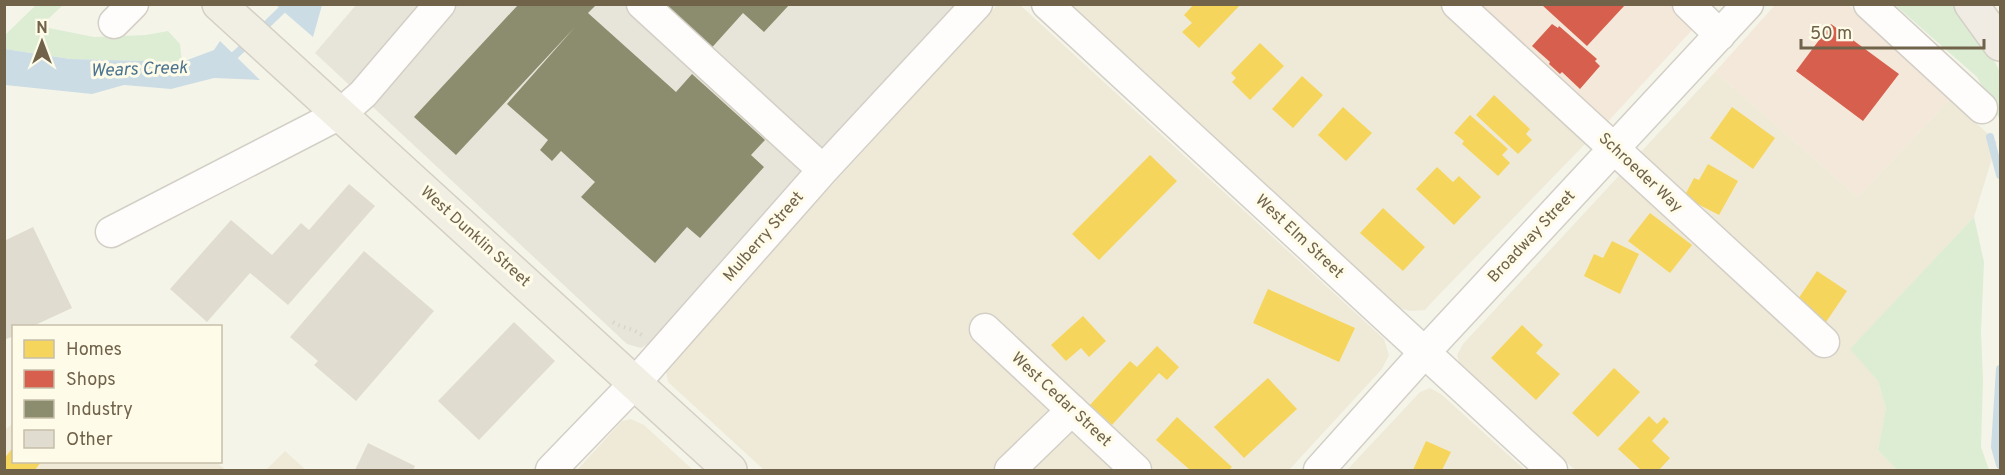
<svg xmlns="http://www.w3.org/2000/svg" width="2005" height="475" font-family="Overpass,sans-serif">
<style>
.residential{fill:#efead8}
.commercial{fill:#f3e8d9}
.industrial{fill:#e7e5d9}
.green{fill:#dcedd4}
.water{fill:#cbdce5}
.homes{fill:#f6d55c}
.shops{fill:#d6604d}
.industry{fill:#8c8c6e}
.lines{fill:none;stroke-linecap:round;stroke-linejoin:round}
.stream{stroke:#cbdce5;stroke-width:8}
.building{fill:#e0dccf}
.minor-casing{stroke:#d3cfc6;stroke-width:33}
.major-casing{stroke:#d4cfc5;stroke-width:36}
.highway-casing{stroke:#d4cfc5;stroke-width:36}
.path{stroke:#d8d4cd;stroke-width:4;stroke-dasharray:1.5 4.5;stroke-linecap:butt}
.minor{stroke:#fefdfc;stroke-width:30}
.major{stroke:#f1efe4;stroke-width:33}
.highway{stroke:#f0ebe3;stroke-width:33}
.labels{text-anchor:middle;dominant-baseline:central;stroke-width:6;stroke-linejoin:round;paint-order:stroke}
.street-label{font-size:16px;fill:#71624a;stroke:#fefbe8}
.water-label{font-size:18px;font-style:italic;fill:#4c7491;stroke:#fefbe8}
</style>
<rect width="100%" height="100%" fill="#f5f4e9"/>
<!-- residential -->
<path class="residential" d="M998 4 1020 5 1384 339 1389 355 1382 369 1289 470H764L668 382 666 371 672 360Z
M1067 5H1441L1589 140 1435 299 1425 310 1410 311 1395 307Z
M1715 72 1858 197 1950 99 1997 142 1974 217 1851 349 1878 381 1886 408 1878 450 1897 470H1575L1460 365 1457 355 1463 344Z
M1430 388 1441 394 1525 470H1347L1420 392Z
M631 419 644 425 693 470H577L622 421Z
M13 424 14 462H216L226 470H5L4 430Z
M285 451 306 470H266Z"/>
<!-- commercial -->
<path class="commercial" d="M1469 5H1715L1603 127Z
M1775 5H1848L1950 99 1858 197 1715 72Z"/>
<!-- industrial -->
<path class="industrial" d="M356 5H957L651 342 641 348 627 344 315 53Z"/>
<!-- green -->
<path class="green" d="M42 4 63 5 46 21 49 28 94 37 146 35 168 31 180 44 182 62 70 59 5 49 4 36 35 6Z
M1895 5H1954L1990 52 2000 72V120L1977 77Z
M1974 217 1984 262 1981 332 1983 380 1981 447 1989 470H1897L1878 450 1886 408 1878 381 1850 349Z"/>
<!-- water -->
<path class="water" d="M276 5H322L313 37Z
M220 41 260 80 214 78 171 89 124 85 92 94 5 85V49L70 59 182 62 214 50Z"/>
<!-- homes -->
<path class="homes" d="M1194 4H1241L1199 48 1182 32 1192 23 1184 15Z
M1260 43 1284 66 1250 100 1232 82 1236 78 1231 73Z
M1302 76 1323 95 1293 128 1272 109Z
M1494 95 1530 129 1526 134 1532 140 1518 154 1476 115Z
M1343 107 1372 133 1346 161 1318 135Z
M1732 107 1775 138 1753 169 1710 138Z
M1470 115 1508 149 1502 155 1510 163 1498 176 1462 144 1464 141 1454 133Z
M1150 155 1177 181 1099 260 1072 234Z
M1708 164 1738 181 1719 215 1684 197 1694 178 1699 180Z
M1437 167 1453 182 1459 176 1481 197 1454 225 1416 189Z
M1383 208 1425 247 1403 271 1360 233Z
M1650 213 1692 245 1670 273 1628 241Z
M1612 241 1639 254 1620 294 1584 276 1594 254 1603 258Z
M1817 271 1847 291 1822 328 1792 308Z
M1268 289 1355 328 1339 362 1253 323Z
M1083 316 1106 341 1089 357 1081 348 1066 361 1051 345Z
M1522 325 1543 345 1536 353 1560 374 1536 400 1491 358Z
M1157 346 1179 367 1167 380 1159 373 1112 425 1090 405 1130 361 1137 367Z
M1614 368 1640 392 1598 437 1572 413Z
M1268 378 1297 409 1244 458 1214 427Z
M1649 416 1657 424 1664 417 1669 422 1652 441 1670 458 1659 470H1641L1618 449Z
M1177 417 1232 467 1229 470H1190L1156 440Z
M1426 441 1451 452 1442 470H1413Z
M14 446V462H41L35 470H4V459Z"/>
<!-- shops -->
<path class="shops" d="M1542 5H1625L1587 46Z
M1552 24 1558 28 1559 26 1597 59 1595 61 1600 66 1580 89 1562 72 1560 74 1549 64 1550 62 1532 46Z
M1831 24 1899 74 1863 121 1796 71Z"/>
<!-- industry -->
<path class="industry" d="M652 4H790L764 32 743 13 707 53Z
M518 5H596L588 13 676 92 692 74 765 140 751 155 764 167 700 238 687 227 655 263 581 197 595 182 561 151 552 161 540 150 548 140 507 104 575 27 456 155 414 117Z"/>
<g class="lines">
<!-- stream -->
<path class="stream" d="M259 32 288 4
M227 58 235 55 249 42
M1990 137 2000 175
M2000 369 1995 447 2000 465"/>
</g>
<!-- building -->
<path class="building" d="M349 184 375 206 288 305 250 273 207 322 170 289 231 220 272 255 301 223 309 230Z
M33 227 72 308 33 326H14V336L4 340V241Z
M364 251 434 311 356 401 314 365 318 361 290 337Z
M514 322 555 361 479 440 438 401Z
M368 443 415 466 413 470H355Z"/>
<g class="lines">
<!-- minor casing -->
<g class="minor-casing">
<path id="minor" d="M642 4 823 170
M1047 4 1552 470
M1457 4 1824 342
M1688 4 1720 35
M1869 4 1982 108
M114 23 133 4
M111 232 340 114 363 94 440 4
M985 329 1136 470
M551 470 635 383 823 170 977 4
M1010 470 1072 410
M1319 470 1424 353 1748 4"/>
</g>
<!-- major casing -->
<g class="major-casing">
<path id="major" d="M219 4 730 470"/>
</g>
<!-- highway casing -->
<g class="highway-casing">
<path id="highway" d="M1971 4 2000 44"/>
</g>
<!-- path -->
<path class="path" d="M613 322C623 329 634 328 643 336"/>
<!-- minor -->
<use href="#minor" class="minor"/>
<!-- major -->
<use href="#major" class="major"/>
<!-- highway -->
<use href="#highway" class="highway"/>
</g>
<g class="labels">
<!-- street labels -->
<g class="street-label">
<text transform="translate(1640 173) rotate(43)">Schroeder Way</text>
<text transform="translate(475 237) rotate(42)">West Dunklin Street</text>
<text transform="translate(764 237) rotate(-49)">Mulberry Street</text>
<text transform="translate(1299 237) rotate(43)">West Elm Street</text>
<text transform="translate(1532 237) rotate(-47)">Broadway Street</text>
<text transform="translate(1061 400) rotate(43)">West Cedar Street</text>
</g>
<!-- water labels -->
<g class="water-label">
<text transform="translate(139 70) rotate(-2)">Wears Creek</text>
</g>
</g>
<!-- border -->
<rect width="2005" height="475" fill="none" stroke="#71624a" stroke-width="12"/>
<!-- legend -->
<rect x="12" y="325" width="210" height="138" fill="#fefbe8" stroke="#c6bea9" stroke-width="1.5"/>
<rect x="24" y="340" width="30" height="18" fill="#f6d55c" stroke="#c6bea9" stroke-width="1.5"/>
<text x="66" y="355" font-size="18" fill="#71624a">Homes</text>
<rect x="24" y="370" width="30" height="18" fill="#d6604d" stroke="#c6bea9" stroke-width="1.5"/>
<text x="66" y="385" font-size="18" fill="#71624a">Shops</text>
<rect x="24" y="400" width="30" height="18" fill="#8c8c6e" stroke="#c6bea9" stroke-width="1.5"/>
<text x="66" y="415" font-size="18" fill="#71624a">Industry</text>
<rect x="24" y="430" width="30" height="18" fill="#e0dccf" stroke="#c6bea9" stroke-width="1.5"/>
<text x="66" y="445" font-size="18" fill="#71624a">Other</text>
<!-- north arrow -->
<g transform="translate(42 42)" stroke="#fefbe8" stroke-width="4.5" paint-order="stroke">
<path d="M0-4.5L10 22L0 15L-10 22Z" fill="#71624a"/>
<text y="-9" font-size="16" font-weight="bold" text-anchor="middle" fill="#71624a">N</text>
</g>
<!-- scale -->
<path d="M1801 39v9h183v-9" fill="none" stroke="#71624a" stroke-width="3"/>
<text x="1810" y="39" font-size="18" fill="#71624a" stroke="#fefbe8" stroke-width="4.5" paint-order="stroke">50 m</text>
</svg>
